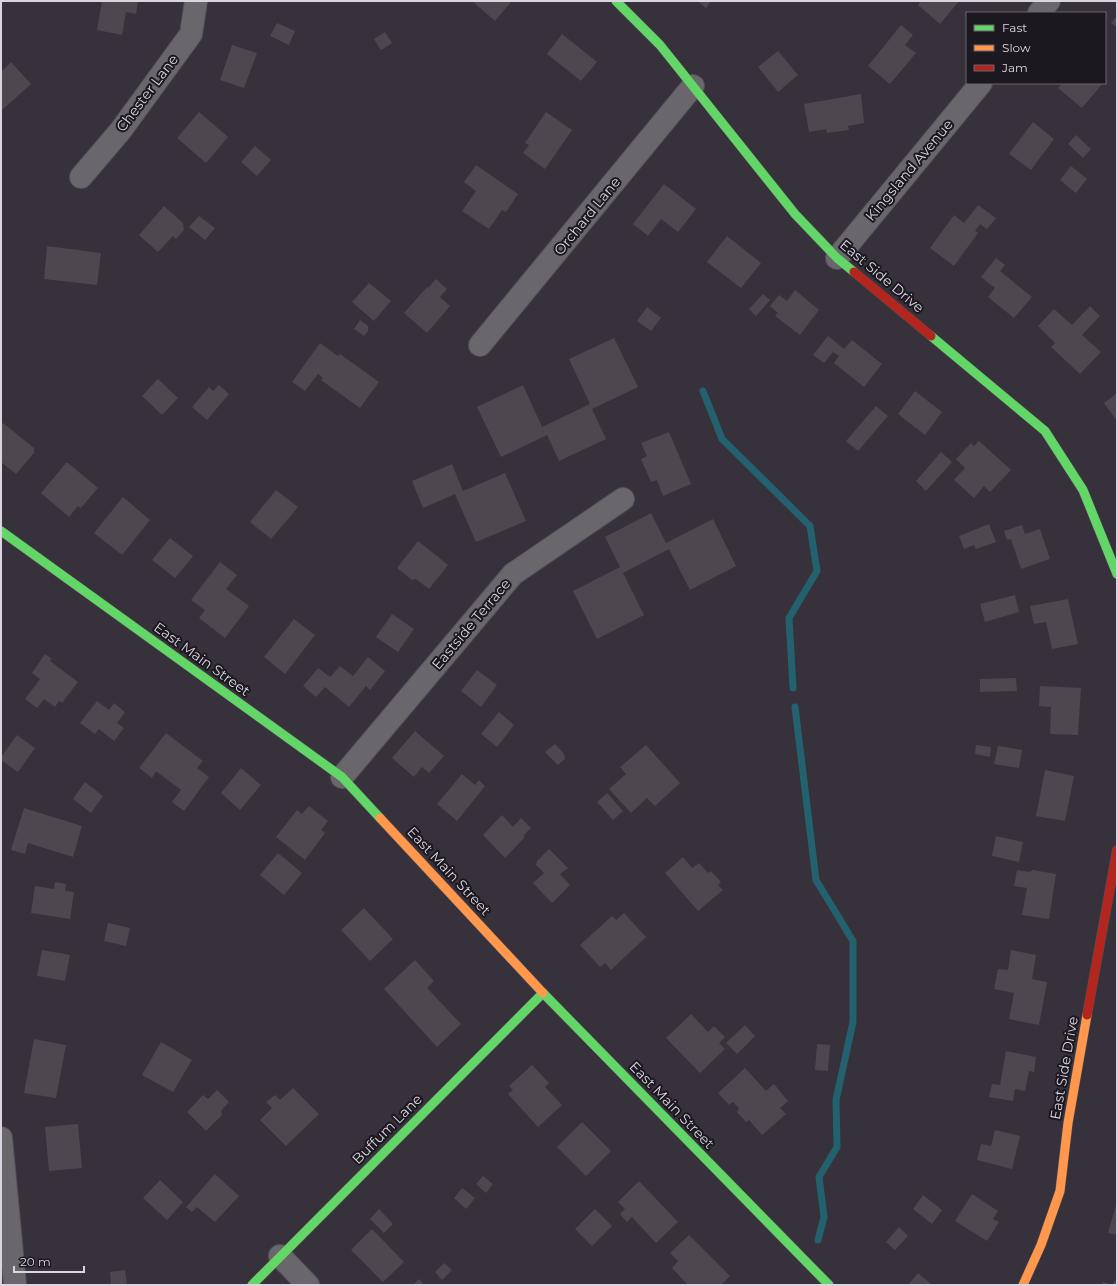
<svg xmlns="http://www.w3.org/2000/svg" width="1118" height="1286" font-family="Montserrat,sans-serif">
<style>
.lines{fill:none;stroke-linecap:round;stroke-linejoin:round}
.stream{stroke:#24616f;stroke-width:7}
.building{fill:#4d484f}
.street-casing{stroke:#544f58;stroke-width:24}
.fast-casing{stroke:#544f58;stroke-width:10}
.slow-casing{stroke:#544f58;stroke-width:10}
.jam-casing{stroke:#544f58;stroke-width:10}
.street{stroke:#69676c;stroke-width:22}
.fast{stroke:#63d668;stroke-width:9}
.slow{stroke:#ff974d;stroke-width:9}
.jam{stroke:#b3261e;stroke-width:9}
.labels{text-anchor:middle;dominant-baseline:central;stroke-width:4;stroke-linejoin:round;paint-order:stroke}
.street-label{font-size:14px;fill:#dbd5e1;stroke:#1c1820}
</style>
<rect width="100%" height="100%" fill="#36313b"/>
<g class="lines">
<!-- stream -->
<path class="stream" d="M703 391 722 439 810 526 817 571 789 618 793 688
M795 707 816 880 853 941V1022L836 1100 837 1147 819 1177 824 1217 818 1240"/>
</g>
<!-- building -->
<path class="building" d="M102 1H138L136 14 126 12 122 35 97 30Z
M472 1H512L495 21Z
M697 1H711L706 8Z
M921 1H959L940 24 918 5Z
M1117 16V27L1111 23Z
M277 23 295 31 289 45 270 36Z
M901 25 913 35 905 45 916 53 890 84 868 66Z
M385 32 392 43 381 50 374 39Z
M562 34 597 62 581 81 547 54Z
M232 45 257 53 244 88 220 80Z
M778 51 798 75 778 92 758 67Z
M11 62 31 84 1 111V72Z
M1062 83H1103L1082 108 1058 88Z
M861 94 864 123 848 126 849 130 827 133 826 129 809 132 804 104Z
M199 112 228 137 206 163 177 138Z
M546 112 572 130 545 169 523 153 529 145 525 143Z
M1033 122 1054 139 1031 170 1009 154Z
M1076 135 1091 149 1083 158 1068 144Z
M255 146 271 160 257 176 241 162Z
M476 165 518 194 506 212 502 210 489 229 462 211 476 191 464 182Z
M1071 166 1087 179 1076 193 1060 180Z
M664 184 696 209 678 232 661 219 648 236 633 224Z
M978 205 996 218 987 229 980 224 975 231 978 233 954 266 930 248 954 215 964 223Z
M164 206 183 223 184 230 176 239 173 236 158 252 139 235Z
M199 216 215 228 205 240 189 227Z
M727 236 761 263 741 288 707 262Z
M47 246 101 253 97 285 44 279Z
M996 258 1005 265 1000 271 1032 297 1014 318 988 297 995 288 981 277Z
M436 279 447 289 440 297 450 306 427 333 404 313 427 287 428 288Z
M369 283 391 301 374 321 352 302Z
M795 290 819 310 800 335 775 316 778 313 770 306 779 295 787 301Z
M763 294 770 300 756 316 749 309Z
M1090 306 1100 316 1082 335 1101 352 1080 374 1051 347 1055 343 1038 326 1054 309 1072 325Z
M647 307 661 318 651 331 637 321Z
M360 320 368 326V331L364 336 354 329Z
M828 336 844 349 852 340 882 364 864 387 834 363 839 356 833 352 824 363 813 355Z
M614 338 638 387 592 409 606 439 559 461 547 435 501 457 477 407 523 385 542 427 590 404 569 359Z
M320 343 338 356 340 354 379 382 360 408 321 380 323 378 318 374 305 391 292 382Z
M158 379 178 398 162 415 142 396Z
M219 385 229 394 207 420 192 407 209 387 213 391Z
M915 391 942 412 925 435 898 414Z
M1117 393V421L1104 403Z
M876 406 888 416 858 451 846 441Z
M3 423 34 448V453L16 474 1 462V425Z
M669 432 691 484 663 496 657 480 651 482 641 459 647 456 641 443Z
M979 441 1011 470 990 492 984 486 974 498 954 480 965 468 956 459 971 443 974 446Z
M941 452 952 462 926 491 916 481Z
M66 463H68L98 488 81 508 78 506 69 517 41 493Z
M452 464 463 491 505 473 526 521 476 542 455 494 423 508 412 481Z
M276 490 298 507 271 539 250 522Z
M123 497 150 520 122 555 94 533Z
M651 513 666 543 713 519 736 566 690 590 669 549 623 573 644 615 597 639 573 591 620 567 605 537Z
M989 524 996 542 976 549 974 545 964 549 959 536Z
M1022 525 1025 534 1040 529 1050 559 1021 569 1011 539 1007 540 1004 531Z
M170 538 193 556 175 578 152 560Z
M418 541 448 565 429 589 416 579 412 580 397 568Z
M220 562 237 575 226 589 249 606 225 638 199 618 205 610 191 600Z
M1015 595 1019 612 985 622 980 604Z
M1068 599 1078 644 1052 649 1046 622 1034 624 1030 606Z
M392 614 414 629 398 652 376 637Z
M294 619 315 635 285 674 264 657Z
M45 654 52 659 50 661 78 682 62 703 59 701 55 707 44 699 37 708 25 699 40 679 32 673Z
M368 657 385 671 370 690 366 686 349 707 325 687 316 697 303 686 318 668 330 677 340 666 353 676Z
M477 670 497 685 481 707 461 691Z
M1016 678 1017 691 980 692V679Z
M1040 686 1081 688 1078 735 1050 734 1051 707 1039 706Z
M97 701 109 710 114 703 125 712 117 723 124 728 114 741 99 729 95 734 80 723Z
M499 712 514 725 497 747 481 734Z
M415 731 444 756 429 773 422 767 414 777 392 758Z
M166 733 203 761 197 768 209 777 184 811 172 802 181 790 156 771 152 778 139 768Z
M17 735 35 748 18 772 1 760V757Z
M555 744 564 754 565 759 558 765 545 752Z
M646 745 680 783 655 806 647 798 631 813 609 789 626 774 620 767Z
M976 745 991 747 990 757 975 754Z
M998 746 1022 750 1019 768 994 764Z
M241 768 261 785 240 810 221 793Z
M1045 770 1074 776 1065 821 1036 816Z
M462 774 475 785 479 780 485 786 457 821 437 804Z
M85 782 103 796 91 813 73 799Z
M607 793 623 811 613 820 597 802Z
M309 806 328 821 321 830 325 833 305 860 276 837 297 810 302 814Z
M24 808 82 826 73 857 28 843 25 854 11 850Z
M502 815 513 827 521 818 531 828 524 835V838L505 858 483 835Z
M996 836 1023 842 1019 862 992 856Z
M549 849 568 868 560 874 570 885 552 903 533 883 544 873 536 865 537 861Z
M278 853 302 873 284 895 260 875Z
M683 857 692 868 699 863 708 873 711 871 721 882 718 885 723 890 698 911 665 873Z
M1017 870 1029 872 1033 870 1056 874 1049 919 1022 915 1027 888 1014 886Z
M55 882 66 884 65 891 74 892 70 919 31 913 35 886 54 889Z
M364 908 393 939 370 961 341 930Z
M624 913 646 937 611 970 605 963 600 967 580 945 612 916 616 920Z
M108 923 130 928 126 946 104 941Z
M42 950 70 955 65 981 37 976Z
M1011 950 1036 955 1032 979 1047 982 1039 1025 1009 1019 1014 993 994 989 998 969 1008 970Z
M415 960 434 981 427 988 461 1024 437 1047 384 989Z
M691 1014 708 1032 714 1026 725 1037 719 1043 725 1049 700 1073 666 1038Z
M745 1025 755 1036 737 1054 726 1043Z
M34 1039 66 1045 56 1098 24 1093Z
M161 1042 192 1060 173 1092 142 1075Z
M817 1044 830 1045 828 1071 815 1070Z
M1006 1051 1036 1057 1034 1072 1029 1071 1025 1091 1015 1089 1013 1101 989 1097 992 1084 1000 1085Z
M532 1065 549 1083 545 1087 562 1105 538 1127 508 1094 513 1090 509 1086Z
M745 1068 766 1091 774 1084 788 1101 780 1108 786 1114 762 1135 749 1120 746 1122 737 1112 739 1108 733 1102 729 1105 718 1093Z
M293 1088 319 1114 286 1146 260 1120 272 1108 266 1102 275 1095 280 1100Z
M217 1090 229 1102 221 1111 222 1115 206 1131 187 1112 203 1095 208 1099Z
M582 1122 611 1151 586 1176 557 1147Z
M78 1124 82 1168 49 1171 45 1127Z
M995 1130 1020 1136 1012 1169 977 1160 981 1144 991 1146Z
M215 1174 239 1196 215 1222 197 1207 192 1212 186 1207Z
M483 1176 493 1184 486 1193 476 1184Z
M160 1180 183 1202 167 1220 143 1198Z
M639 1181 678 1222 656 1243 632 1217 627 1222 620 1214 625 1209 618 1202Z
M462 1188 475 1198 466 1209 454 1198Z
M972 1194 998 1211 993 1219 999 1222 987 1241 955 1221Z
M923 1195 942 1210 932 1224 913 1209Z
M1117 1202V1235L1108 1233Z
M379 1209 393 1224 384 1233 370 1219Z
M595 1209 612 1226 592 1246 575 1229Z
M899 1227 908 1236 895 1250 886 1242Z
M372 1229 404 1262 383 1282 351 1250Z
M689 1235 730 1276 721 1285H688L672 1268 678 1261 670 1253Z
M444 1263 452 1270 442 1280 435 1272Z
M125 1270 127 1285H111L110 1272Z
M918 1273 932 1285H908Z
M1117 1276V1285H1113Z
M419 1279 424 1285H413Z
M1103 1282 1112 1285H1102Z"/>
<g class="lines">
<!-- street casing -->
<g class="street-casing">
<path id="street" d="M1039 13 1049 1
M81 177 121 130 191 34 196 1
M837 258 981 83
M480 345 693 86
M342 777 513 574 623 499
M1 1138 15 1285
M280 1256 308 1285"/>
</g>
<!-- fast casing -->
<g class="fast-casing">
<path id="fast" d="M616 1 660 45 795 214 837 258 854 272
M931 336 1045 431 1083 490 1117 574
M1 531 342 777 380 818
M543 993 829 1285
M252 1285 543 993"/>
</g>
<!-- slow casing -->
<g class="slow-casing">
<path id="slow" d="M380 818 543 993
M1023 1285 1041 1245 1060 1191 1068 1123 1087 1015"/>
</g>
<!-- jam casing -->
<g class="jam-casing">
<path id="jam" d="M854 272 931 336
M1087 1015 1117 850"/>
</g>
<!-- street -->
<use href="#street" class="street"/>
<!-- fast -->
<use href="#fast" class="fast"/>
<!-- slow -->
<use href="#slow" class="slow"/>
<!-- jam -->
<use href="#jam" class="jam"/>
</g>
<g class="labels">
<!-- street labels -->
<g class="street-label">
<text transform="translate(147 93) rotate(-53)">Chester Lane</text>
<text transform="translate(909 170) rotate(-50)">Kingsland Avenue</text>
<text transform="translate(587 216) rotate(-51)">Orchard Lane</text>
<text transform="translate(882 276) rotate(40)">East Side Drive</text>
<text transform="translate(471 624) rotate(-50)">Eastside Terrace</text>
<text transform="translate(202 659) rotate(36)">East Main Street</text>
<text transform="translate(449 871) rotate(47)">East Main Street</text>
<text transform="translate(1064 1068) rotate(-80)">East Side Drive</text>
<text transform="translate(672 1105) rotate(46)">East Main Street</text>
<text transform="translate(387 1129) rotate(-45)">Buffum Lane</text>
</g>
</g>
<!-- border -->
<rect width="1118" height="1286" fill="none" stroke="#dbd5e1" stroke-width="4"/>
<!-- legend -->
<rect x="966" y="12" width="140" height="72" fill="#1c1820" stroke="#68646d"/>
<rect x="974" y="25" width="20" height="6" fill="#63d668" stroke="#68646d"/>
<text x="1002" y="32" font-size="12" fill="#dbd5e1">Fast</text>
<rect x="974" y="45" width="20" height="6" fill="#ff974d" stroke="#68646d"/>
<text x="1002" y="52" font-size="12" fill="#dbd5e1">Slow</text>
<rect x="974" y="65" width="20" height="6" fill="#b3261e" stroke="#68646d"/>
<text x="1002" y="72" font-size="12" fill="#dbd5e1">Jam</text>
<!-- scale -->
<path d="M14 1266v6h70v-6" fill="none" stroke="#dbd5e1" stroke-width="2"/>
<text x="20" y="1266" font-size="12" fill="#dbd5e1" stroke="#1c1820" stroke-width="3" paint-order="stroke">20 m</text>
</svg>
